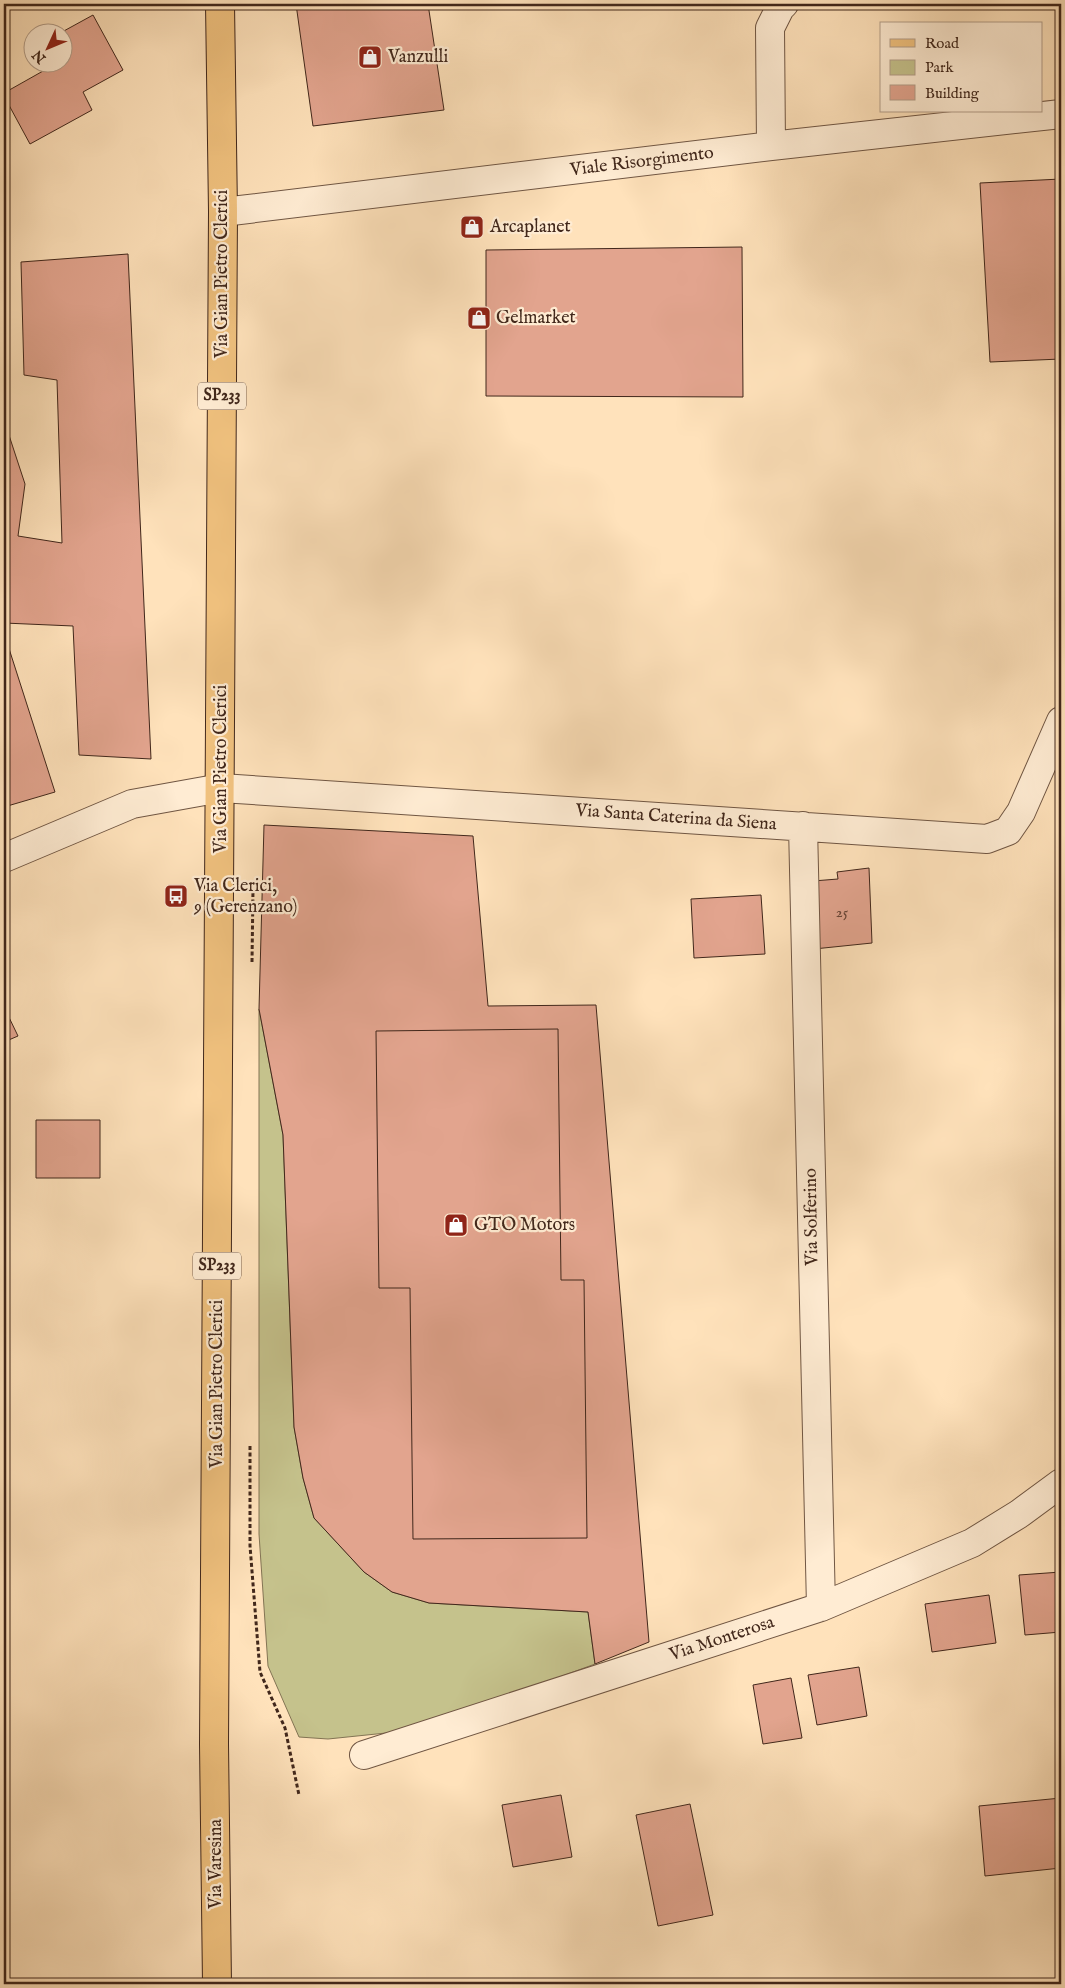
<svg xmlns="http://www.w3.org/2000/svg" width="1065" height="1988" font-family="'IM FELL English',serif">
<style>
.green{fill:#c5c28c;stroke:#837454}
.building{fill:#e2a48e;stroke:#41271b}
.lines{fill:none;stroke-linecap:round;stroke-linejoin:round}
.minor-casing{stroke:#705643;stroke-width:30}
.major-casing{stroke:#41271b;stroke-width:30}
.path{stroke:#41271b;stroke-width:3;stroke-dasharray:4 2.5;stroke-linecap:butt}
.minor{stroke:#ffecd3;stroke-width:28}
.major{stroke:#f0c17e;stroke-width:28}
.labels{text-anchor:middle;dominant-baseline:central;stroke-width:4.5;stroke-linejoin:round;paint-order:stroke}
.number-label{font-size:15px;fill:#694638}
.shield{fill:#ffecd3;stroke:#7a6252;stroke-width:1}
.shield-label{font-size:16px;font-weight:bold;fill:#41271b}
.poi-label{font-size:18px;fill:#41271b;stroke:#ffecd3;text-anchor:start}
.street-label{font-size:18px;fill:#41271b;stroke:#ffecd3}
</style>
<rect width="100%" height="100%" fill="#ffe2bb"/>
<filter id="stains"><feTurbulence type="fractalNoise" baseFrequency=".004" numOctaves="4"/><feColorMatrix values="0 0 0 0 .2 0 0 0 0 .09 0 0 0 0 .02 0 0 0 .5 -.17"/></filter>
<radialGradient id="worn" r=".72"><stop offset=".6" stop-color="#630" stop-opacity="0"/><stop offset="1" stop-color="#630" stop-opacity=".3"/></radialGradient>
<!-- green -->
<path class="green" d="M259 1009 283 1135 294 1427 303 1478 314 1518 364 1572 392 1592 429 1603 588 1612 595 1664 415 1730 328 1739 299 1737 268 1666 259 1534Z"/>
<!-- building -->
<path class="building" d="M296 4H428L444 110 313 126Z
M93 15 123 70 83 92 92 110 30 144 4 96V93L59 62H62V32Z
M1061 179V359L990 362 980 183Z
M742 247 743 397 486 396V250Z
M128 254 151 759 79 755 73 626 4 623V420L25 484 18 536 62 543 57 380 24 375 21 262Z
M4 633 55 792 4 807Z
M264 825 473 836 488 1006 596 1005 649 1642 595 1664 588 1612 429 1603 392 1592 364 1572 314 1518 303 1478 294 1427 283 1135 259 1009Z
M869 868 872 943 814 949 813 881 838 879 837 872Z
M761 895 765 954 694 958 691 899Z
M4 1007 18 1036 4 1042Z
M558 1029 561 1280H584L587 1538 413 1539 410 1288H379L376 1031Z
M36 1120H100V1178H36Z
M1061 1572V1632L1025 1635 1019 1575Z
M989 1595 996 1643 932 1652 925 1604Z
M859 1667 867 1716 817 1725 808 1675Z
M791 1678 802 1738 763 1744 753 1685Z
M561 1795 572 1857 513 1867 502 1805Z
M1061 1798V1868L985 1876 979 1806Z
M690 1804 713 1915 658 1926 636 1815Z"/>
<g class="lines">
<!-- minor casing -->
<g class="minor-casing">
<path id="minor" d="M771 146 770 28 780 8 784 4
M223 212 771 146 1061 114
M803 826 821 1607
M4 858 132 804 221 788 987 839 1008 831 1021 812 1061 721
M364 1755 821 1607 972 1543 1019 1514 1061 1483"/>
</g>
<!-- major casing -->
<g class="major-casing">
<path id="major" d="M217 1984 214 1744 223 212 220 4"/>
</g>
<!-- path -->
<path class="path" d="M252 962 253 889
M250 1446V1546L260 1672 285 1728 299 1795"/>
<!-- minor -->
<use href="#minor" class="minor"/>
<!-- major -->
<use href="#major" class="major"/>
</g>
<!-- icons -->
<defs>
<g id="shop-square" transform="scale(1.25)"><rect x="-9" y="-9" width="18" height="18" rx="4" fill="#8f2418" stroke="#ffecd3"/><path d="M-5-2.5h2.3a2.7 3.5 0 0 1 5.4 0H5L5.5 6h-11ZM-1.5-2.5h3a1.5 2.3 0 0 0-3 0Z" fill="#fff"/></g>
<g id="bus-square" transform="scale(1.25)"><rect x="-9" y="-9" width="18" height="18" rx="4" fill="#8f2418" stroke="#ffecd3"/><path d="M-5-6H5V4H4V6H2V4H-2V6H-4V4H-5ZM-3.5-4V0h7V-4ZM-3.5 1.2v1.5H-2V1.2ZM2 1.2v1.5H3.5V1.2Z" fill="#fff"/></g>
</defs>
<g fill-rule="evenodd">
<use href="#shop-square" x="370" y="57"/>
<use href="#shop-square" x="472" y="227"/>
<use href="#shop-square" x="479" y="318"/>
<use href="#bus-square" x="176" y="896"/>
<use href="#shop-square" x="456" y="1225"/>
</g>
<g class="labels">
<!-- number labels -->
<g class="number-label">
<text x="842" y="912">25</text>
</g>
<!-- shield labels -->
<g class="shield">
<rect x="198" y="382.5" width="48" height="27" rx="4"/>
<rect x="193" y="1252.5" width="48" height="27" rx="4"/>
</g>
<g class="shield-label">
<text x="222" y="396">SP233</text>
<text x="217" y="1266">SP233</text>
</g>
<!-- poi labels -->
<g class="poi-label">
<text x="388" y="57">Vanzulli</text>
<text x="490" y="227">Arcaplanet</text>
<text x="496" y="318">Gelmarket</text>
<text x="194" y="886">Via Clerici,<tspan x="194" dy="21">9 (Gerenzano)</tspan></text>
<text x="474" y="1225">GTO Motors</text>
</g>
<!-- street labels -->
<g class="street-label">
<text transform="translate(642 162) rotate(-7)">Viale Risorgimento</text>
<text transform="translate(222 274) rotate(-90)">Via Gian Pietro Clerici</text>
<text transform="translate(221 769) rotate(-90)">Via Gian Pietro Clerici</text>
<text transform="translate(676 818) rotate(4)">Via Santa Caterina da Siena</text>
<text transform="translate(812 1217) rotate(-91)">Via Solferino</text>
<text transform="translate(217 1384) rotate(-90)">Via Gian Pietro Clerici</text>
<text transform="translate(722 1639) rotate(-18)">Via Monterosa</text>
<text transform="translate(216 1864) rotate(-90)">Via Varesina</text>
</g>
</g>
<!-- margin -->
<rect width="1065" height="1988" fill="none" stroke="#ffe2bb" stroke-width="20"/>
<rect x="5" y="5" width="1055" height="1978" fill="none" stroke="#41271b" stroke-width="2.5"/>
<rect x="10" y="10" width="1045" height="1968" fill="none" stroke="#41271b"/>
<!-- legend -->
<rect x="880" y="22" width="162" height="90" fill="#ffecd3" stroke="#b39d89"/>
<rect x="890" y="39" width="25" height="8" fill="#f0c17e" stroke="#b39d89"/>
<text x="925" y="48" font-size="15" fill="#41271b">Road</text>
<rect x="890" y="60" width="25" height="15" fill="#c5c28c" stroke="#b39d89"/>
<text x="925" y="72" font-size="15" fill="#41271b">Park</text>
<rect x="890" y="85" width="25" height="15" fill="#e2a48e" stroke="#b39d89"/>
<text x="925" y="98" font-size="15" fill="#41271b">Building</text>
<!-- north arrow -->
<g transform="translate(48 48) rotate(226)"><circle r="24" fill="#ffecd3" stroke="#b39d89"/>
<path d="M0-4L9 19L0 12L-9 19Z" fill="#8f2418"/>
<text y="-8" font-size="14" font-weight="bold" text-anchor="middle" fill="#41271b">N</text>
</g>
<rect width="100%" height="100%" filter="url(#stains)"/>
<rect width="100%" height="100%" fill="url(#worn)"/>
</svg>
